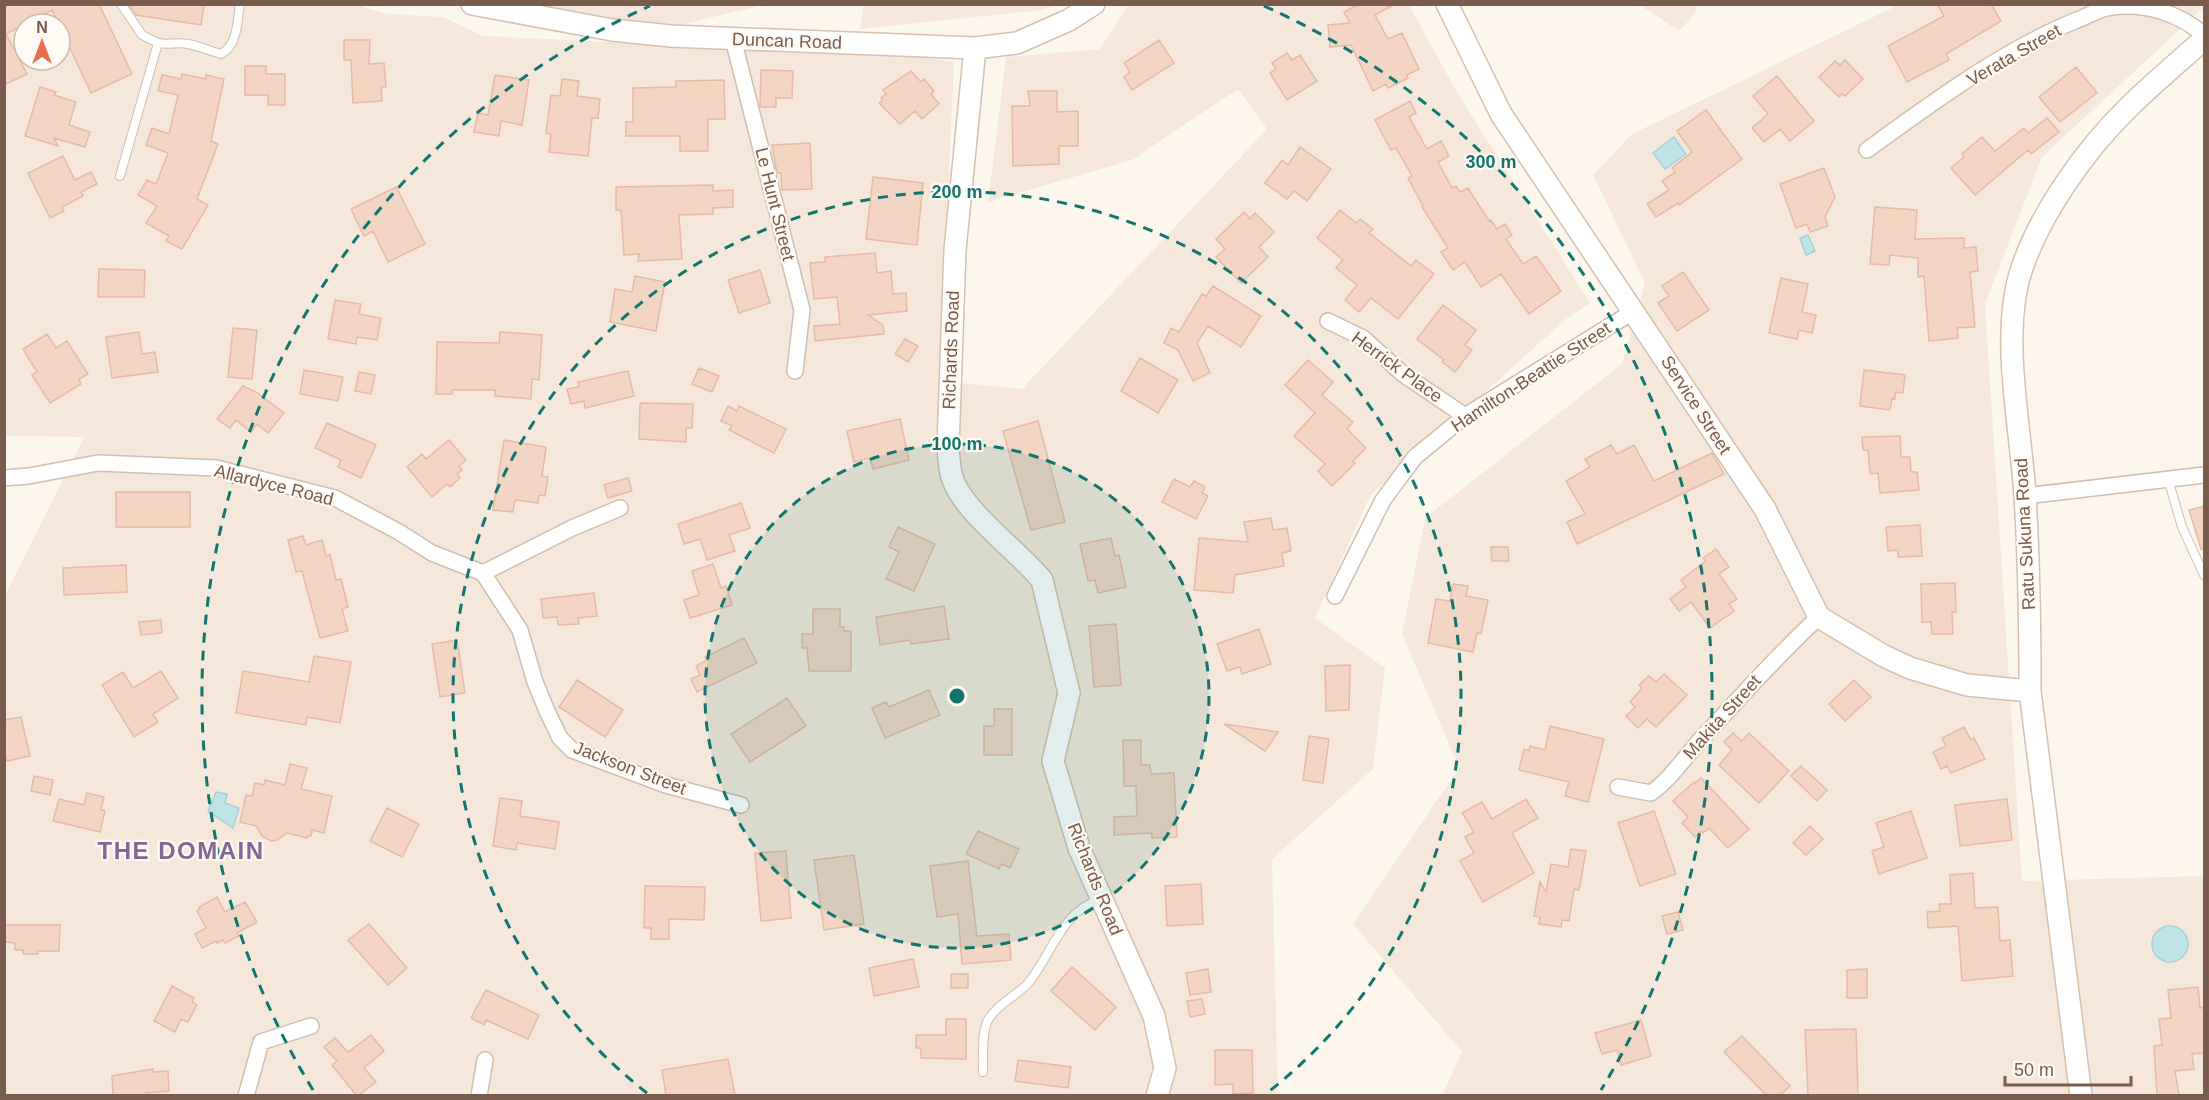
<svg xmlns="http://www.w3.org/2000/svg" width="2209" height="1100" font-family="Helvetica,sans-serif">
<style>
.residential{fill:#f5e8da;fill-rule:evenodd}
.water{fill:#bfe3e8;stroke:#a5d3da;stroke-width:1.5}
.building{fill:#f3d5c3;stroke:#e6bba3;stroke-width:1.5}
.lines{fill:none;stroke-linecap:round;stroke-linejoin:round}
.lane-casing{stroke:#d1beb0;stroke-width:10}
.street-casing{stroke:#d1beb0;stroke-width:18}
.secondary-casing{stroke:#d6c0b0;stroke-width:24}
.lane{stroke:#fff;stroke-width:8}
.street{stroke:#fff;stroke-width:15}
.secondary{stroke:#fff;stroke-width:21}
.ring{fill:none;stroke:#0f766e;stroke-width:3;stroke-dasharray:10 8}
.labels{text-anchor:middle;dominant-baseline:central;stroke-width:4.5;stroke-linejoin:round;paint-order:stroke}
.street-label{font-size:18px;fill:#7a5c4d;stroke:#fffaf3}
.district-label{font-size:24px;font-weight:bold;letter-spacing:1.5px;fill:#846695;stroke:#fffaf3}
.centre{fill:#0f766e;stroke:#fffaf3;stroke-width:3}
.ring-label{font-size:18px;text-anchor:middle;font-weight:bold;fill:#0f766e;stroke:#fffaf3;stroke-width:4.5;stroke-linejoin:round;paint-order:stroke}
</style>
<rect width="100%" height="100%" fill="#fdf6ec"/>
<!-- residential -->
<path class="residential" d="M5 5H356L388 14 443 17 483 36 918 56 954 62 940 381 1022 389 1267 129 1238 89 1132 160 988 202 1006 57 1100 49 1128 5H1409L1458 94 1590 303 1566 319 1370 496 1315 618 1385 668 1373 769 1272 859 1278 1095H5L4 598 84 437 5 436ZM24 24H60V60H24Z
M517 5H755V7L647 33Z
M864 5V4L1054 5 1043 10 860 29Z
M1640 5H1698L1695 14 1679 31Z
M1898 5H2204V7L2042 157 1985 304 2022 881 2204 876V1095H1442L1462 1052 1353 924 1459 768 1402 634 1425 518 1622 364 1645 283 1593 175 1632 134Z"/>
<!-- water -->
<path class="water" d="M1674 137 1686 154 1665 169 1653 153Z
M1808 235 1815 251 1806 255 1800 238Z
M216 792 227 794 225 803 239 808 233 828 208 811Z
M2152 944a18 18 0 1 1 36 0a18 18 0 1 1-36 0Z"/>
<!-- building -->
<path class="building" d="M4 4H99L132 74 91 93 52 10 6 34 27 74 4 85Z
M129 4H204L201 25 136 15Z
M1359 4H1395L1375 15 1388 39 1402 33 1419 69 1407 75 1408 78 1388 88 1386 84 1373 91 1351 45 1330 47 1328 25 1350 23 1344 12Z
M1937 4H1991L2001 21 1946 54 1949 60 1907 82 1888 46 1944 16Z
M344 40H370L369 64 384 63 386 87H381L382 101 353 103 351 60H344Z
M1159 40 1174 63 1132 90 1124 77 1130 72 1124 63Z
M1287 53 1292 60 1300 55 1317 81 1287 100 1270 73 1276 69 1272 63Z
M1845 60 1863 79 1845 96 1842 94 1839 97 1819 77 1835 61 1840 65Z
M245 66H266V74H285V105H268V95H245Z
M2076 67 2097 93 2060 122 2039 97Z
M761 70 793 71 792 98H776V107H760Z
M911 71 921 82 924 79 934 91 931 94 939 104 922 119 915 111 900 124 879 103 882 101 881 98 886 94 883 90Z
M182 74 206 79V75L224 79 211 141 218 144 197 199 208 205 182 249 166 241 169 236 146 223 157 206 138 195 147 180 156 184 168 153 146 145 152 128 169 134 178 95 158 91 162 75 181 79Z
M495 75 529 80 522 125 501 121 499 136 474 132 478 113 488 115Z
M1777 76 1814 121 1790 141 1780 129 1764 142 1752 128 1768 114 1753 96Z
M562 79 579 81 577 96 600 99 598 118H592L588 156 549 152 551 134 546 133 551 95 560 96Z
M724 80 725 119H708V151H680V136H626V122H633V88L676 87V81Z
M40 87 56 92 54 95 76 102 69 125 90 132 85 147 54 138 58 146 25 136Z
M1028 91H1057V112L1078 111V146H1059V164L1013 166 1012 106H1030Z
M1410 101 1416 113 1409 117 1427 149 1441 141 1449 156 1438 162 1452 188 1456 186 1460 192 1468 188 1489 221 1491 220 1497 229 1505 224 1512 235 1506 239 1523 264 1536 256 1561 291 1529 314 1501 274 1481 287 1465 262 1453 270 1441 252 1448 248 1422 207 1423 206 1408 178 1412 176 1396 148 1391 150 1375 120Z
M1706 110 1742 159 1679 205 1678 203 1656 217 1647 204 1669 190 1662 181 1675 172 1672 168 1692 152 1677 131Z
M2047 118 2059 132 2031 154 2028 150 1975 195 1951 168 1964 157 1962 154 1982 137 1995 151 2024 128 2028 133Z
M810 143 812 189 782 190 781 173H777L772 145Z
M1300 147 1331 169 1307 201 1294 191 1287 199 1265 183 1282 160 1288 165Z
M63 156 75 180 91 172 97 184 81 192 83 196 62 207 64 211 50 218 28 173Z
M1824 168 1835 197 1825 217 1828 226 1810 232 1807 224 1796 228 1780 184Z
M873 177 923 183 917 245 866 239Z
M713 185V191L733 190V207L713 208V214L679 215 682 259 638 261 639 254 624 255 621 210H616V187Z
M396 187 425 244 388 262 373 231 364 236 351 209Z
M1875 207 1917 210 1915 239 1964 238V248L1976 247 1978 271 1970 272 1975 327 1957 328 1958 338 1929 341 1924 276 1918 277V258L1890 255 1889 265 1870 264Z
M1340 210 1356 223 1360 219 1373 229 1369 233 1411 266 1416 260 1434 274 1398 319 1371 298 1359 312 1345 300 1357 285 1336 268 1343 260 1317 238Z
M1244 212 1250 219 1255 213 1274 232 1259 247 1268 257 1241 283 1216 257 1225 249 1216 239Z
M875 253 877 273 891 271 893 294 906 293 907 311 868 315 883 325 884 334 815 341 814 326 840 324 837 297 814 299 810 263 825 262V257Z
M99 269 145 270 144 297H98Z
M760 270 770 303 739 313 728 280Z
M1683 272 1709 310 1677 331 1658 303 1669 296 1662 286Z
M635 276 665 282 656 331 610 322 615 289 632 292Z
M1781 278 1808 284 1802 312 1816 315 1812 333 1799 330 1797 339 1769 333Z
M1213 286 1261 316 1241 347 1208 326 1197 343 1210 373 1193 381 1178 350 1164 343 1171 328 1179 332 1202 294 1206 296Z
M335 300 361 304 359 314 381 318 377 340 357 337 356 344 328 339Z
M1443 305 1476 330 1465 345 1472 350 1455 372 1442 362 1444 360 1417 339Z
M233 328 257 330 252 379 228 377Z
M139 332 142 354 155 352 158 372 112 378 106 337Z
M500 332 542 335 539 380 532 379 531 399 495 396V390H452V394H436L437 342 499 343Z
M47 334 56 348 67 341 88 374 79 379 81 384 50 403 32 375 37 372 23 349Z
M905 339 918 346 908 362 895 354Z
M1140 358 1178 380 1158 413 1121 391Z
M1308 360 1333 382 1322 395 1353 422 1347 429 1366 448 1353 461 1355 463 1332 486 1318 471 1325 464 1294 436 1315 413 1285 385Z
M699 368 719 376 712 392 692 384Z
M304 370 343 377 338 401 300 394Z
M1864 370 1905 375 1903 393 1895 392V399L1892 398 1890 410 1860 406Z
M628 371 634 396 585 408 584 401 571 404 567 389 579 387 578 382Z
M359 372 375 375 371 394 355 391Z
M243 386 256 392 284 413 268 433 257 424 251 432 236 420 230 428 217 419Z
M640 403 693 404 692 428H686V442L639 439Z
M728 406 737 411 739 406 786 429 774 453 729 430 732 426 721 421Z
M900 419 909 460 873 469 870 458 854 462 847 431Z
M1038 421 1065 522 1031 530 1003 431Z
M327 423 376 445 361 478 338 467 341 460 315 448Z
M1900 436 1901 457H1910L1911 472H1917L1919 490 1880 493 1878 473 1870 474 1868 450H1863L1862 437Z
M449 440 466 460 459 466 462 470 457 474 460 478 450 487 447 484 432 497 407 467 422 454 426 459Z
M504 440 546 447 542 476 548 477 545 496 539 495 538 503 515 500 513 512 493 510Z
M1611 445 1617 454 1634 445 1654 481 1712 453 1724 474 1577 544 1567 522 1585 514 1566 481 1590 467 1585 459Z
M628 478 632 491 608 498 604 485Z
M1174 479 1190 487 1194 481 1205 487 1202 493 1208 496 1196 519 1162 502Z
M116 492H190V527H116Z
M741 503 750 528 729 535 735 551 707 560 700 539 684 544 678 524Z
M2205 506V549H2201L2189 510Z
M1271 518 1273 530 1287 528 1291 551 1282 553 1284 566 1235 575 1233 593 1194 590 1199 538 1248 542 1244 522Z
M1920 525 1922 556 1898 557V550L1888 551 1886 527Z
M898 527 935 544 914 591 886 579 899 552 889 547Z
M303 536 306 545 322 540 326 556 330 555 336 580 341 579 348 607 342 609 348 631 320 638 302 571 296 572 288 540Z
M1111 538 1115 556 1119 555 1126 587 1098 593 1095 580 1088 581 1080 544Z
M1491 547H1508L1509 561H1492Z
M1716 549 1729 567 1719 574 1737 599 1729 604 1734 611 1710 628 1691 602 1679 611 1670 599 1686 587 1681 580 1706 561 1703 558Z
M713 564 721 588 726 586 732 605 690 618 684 600 699 595 692 571Z
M126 565 127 592 64 595 63 568Z
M1955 583 1956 612H1952L1953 634H1932L1931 622H1922L1921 584Z
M1453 584 1468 586 1466 596 1488 600 1481 634 1477 633 1473 652 1428 643 1436 599 1450 601Z
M594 593 597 616 578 618 579 624 558 625 557 617 543 618 541 599Z
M944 606 949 639 911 644 910 640 880 645 876 617Z
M813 609H840V627H844V631H851V671H809L807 648H802V634H813Z
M161 620 162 633 141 635 139 622Z
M1116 624 1121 685 1094 687 1089 626Z
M1259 629 1271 664 1242 674 1240 667 1227 671 1217 644Z
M744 638 757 663 697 692 691 679 700 675 696 666 707 660 705 657Z
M457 640 465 693 440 697 432 644Z
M314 656 351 662 340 723 307 717 306 725 236 713 243 671 309 682Z
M1350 665 1349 710 1326 711 1325 666Z
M161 671 178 698 153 714 158 722 134 737 102 685 123 672 133 688Z
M1664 674 1687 695 1656 727 1647 719 1638 728 1626 716 1635 707 1630 702 1642 688 1639 685 1649 676 1656 682Z
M577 680 623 710 605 737 559 707Z
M1854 680 1871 697 1845 721 1829 704Z
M929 690 940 715 885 738 872 708 886 702 889 707Z
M787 698 806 726 750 762 731 734Z
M994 709H1012V755H984V726H994Z
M21 717 30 756 7 761 4 752V720Z
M1224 724 1278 732 1265 751Z
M1550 726 1604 739 1588 802 1565 796 1569 782 1519 770 1524 749 1529 751 1530 746 1545 750Z
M1964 727 1971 740 1974 738 1985 759 1951 773 1947 766 1941 769 1933 752 1946 746 1942 738Z
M1733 733 1742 741 1749 733 1789 771 1759 803 1719 765 1732 750 1724 742Z
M1309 736 1329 739 1323 783 1303 780Z
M1123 740H1141V765H1150L1151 774 1174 773 1177 837 1152 838V833L1114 835V817L1137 816 1136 786H1124Z
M290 764 307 768 301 789 332 796 324 833 312 830 311 836H307V838L287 833 277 840 271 841 262 836 256 826 240 822 246 795 252 796 255 783 264 785 265 780 285 785Z
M1801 766 1827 790 1817 801 1791 776Z
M34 776 53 780 50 795 31 791Z
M1701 778 1749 829 1728 848 1709 828 1703 833 1701 831 1695 837 1682 823 1688 817 1673 801 1694 782 1695 783Z
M87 793 104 797 101 809 105 811 100 832 53 821 59 799 84 805Z
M500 798 522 801 520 816 559 822 555 849 517 843 516 850 493 846Z
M1526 799 1538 818 1512 833 1534 873 1483 902 1460 861 1474 853 1465 837 1474 832 1462 813 1482 802 1492 819Z
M2007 799 2012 840 1960 846 1955 805Z
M387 808 419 824 402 857 370 841Z
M1654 811 1676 874 1640 886 1618 823Z
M1911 811 1927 858 1879 874 1872 851 1884 847 1876 823Z
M1810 826 1823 839 1806 855 1793 843Z
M978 831 1019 849 1010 868 1001 864 999 869 966 854Z
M1571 849 1586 851 1579 890 1574 889 1569 921 1562 920 1561 927 1539 924 1540 917 1534 916 1540 882 1546 892 1551 864 1568 867Z
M786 851 791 918 761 921 755 853Z
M854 855 864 924 824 930 814 860Z
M968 861 977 936 1009 934 1011 960 962 964 958 914 937 917 930 866Z
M1973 873 1975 908 1998 907 2000 941 2010 940 2013 976 1962 981 1958 926 1928 928 1927 912 1940 911 1939 904H1951L1950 875Z
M1201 884 1203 924 1167 926 1165 886Z
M645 886 705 887 704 920 669 919V939H651V928H644Z
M217 897 225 912 245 902 257 922 237 933 239 936 225 943 223 940 217 943 216 941 202 948 195 934 206 928 197 911 200 909 199 907Z
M1678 912 1683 930 1667 934 1662 916Z
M369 924 407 968 388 985 348 940Z
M4 925H60L59 951H38V954H23V950H15V943L4 942Z
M913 959 919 987 874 996 869 968Z
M1072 967 1116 1007 1095 1030 1051 991Z
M1208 969 1211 992 1190 995 1186 973Z
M1867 969V998H1847V970Z
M951 974H968V988H951Z
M172 986 194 998 192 1002 197 1005 188 1022 181 1019 175 1032 154 1021Z
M2198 987 2200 1008 2205 1007V1053L2192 1054 2194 1069 2175 1071 2179 1095H2157L2154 1046 2162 1045 2159 1019 2171 1018 2168 990Z
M486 990 539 1015 528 1039 486 1020 484 1025 471 1018Z
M1202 999 1205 1014 1190 1017 1187 1001Z
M946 1019H966V1059L921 1058V1048H916V1035H946Z
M1641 1020 1651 1056 1621 1065 1617 1050 1602 1054 1595 1033Z
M1856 1029 1858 1095H1808L1805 1030Z
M371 1035 384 1051 364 1068 376 1082 359 1095H356L332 1065 337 1061 324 1047 335 1038 348 1052Z
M1742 1036 1790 1086 1780 1095H1766L1724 1052Z
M1215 1050H1252L1253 1093 1233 1094V1084L1215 1085Z
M728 1059 735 1095H666L662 1070Z
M1018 1060 1071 1067 1068 1088 1015 1081Z
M153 1069V1072L168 1071 169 1091 146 1093 147 1095H113L112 1076Z"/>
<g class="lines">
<!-- lane casing -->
<g class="lane-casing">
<path id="lane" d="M158 43C169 45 177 42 188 44 199 46 210 51 221 54 238 45 237 22 240 4
M120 176 158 43 142 35 121 4
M2168 479 2182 527 2204 575
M983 1072C984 1056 981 1036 987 1022 996 1004 1018 996 1030 981 1053 951 1061 913 1100 899"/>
</g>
<!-- street casing -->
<g class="street-casing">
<path id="street" d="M733 39 802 310 795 371
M1867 150C1932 103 2003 50 2077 20 2088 16 2100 8 2112 7 2146 3 2179 13 2204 35
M1328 321 1363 338 1403 374 1465 416
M4 478 29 476 98 463 216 468 335 498 399 532 432 553 483 573 572 528 620 508
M2025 496 2204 475
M483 573 520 630 535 682 547 711 560 738 572 750 666 785 741 805
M1335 596 1383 500 1415 457 1465 416 1634 311
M1618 787 1651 793C1672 778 1686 755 1704 736 1742 696 1778 654 1819 617
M246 1096 261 1042 311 1026
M479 1096 485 1060"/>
</g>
<!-- secondary casing -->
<g class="secondary-casing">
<path id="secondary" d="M472 4 612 30 671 36 975 48 1017 43 1069 20 1094 4
M1447 4 1501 114 1765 509 1819 617 1884 656 1910 668 1967 685 2030 691
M975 48 955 250 948 448C949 458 949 470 953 480 965 513 1018 551 1042 580L1069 693 1053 761 1079 848 1154 1016 1165 1068 1157 1096
M2081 1096 2030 691C2030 626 2029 561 2025 496 2021 427 2000 337 2021 271 2039 215 2085 150 2127 109 2151 85 2179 62 2204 39"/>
</g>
<!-- lane -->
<use href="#lane" class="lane"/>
<!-- street -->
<use href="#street" class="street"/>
<!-- secondary -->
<use href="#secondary" class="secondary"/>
</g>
<!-- distance rings -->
<circle cx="957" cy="696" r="252" fill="#0f766e" fill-opacity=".12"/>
<g class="ring">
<circle cx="957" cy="696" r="252"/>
<path d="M647 1093A504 504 0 1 1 1267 1093"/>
<path d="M313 1090A755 755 0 0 1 650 6M1264 6A755 755 0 0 1 1601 1090"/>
</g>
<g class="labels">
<!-- street labels -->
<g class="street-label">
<text transform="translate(787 41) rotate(2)">Duncan Road</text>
<text transform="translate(2014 55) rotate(-30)">Verata Street</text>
<text transform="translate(775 204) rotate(76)">Le Hunt Street</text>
<text transform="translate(951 350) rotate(-88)">Richards Road</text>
<text transform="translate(1397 367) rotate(36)">Herrick Place</text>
<text transform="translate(1531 377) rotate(-33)">Hamilton-Beattie Street</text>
<text transform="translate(1696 405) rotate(57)">Service Street</text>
<text transform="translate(274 485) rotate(14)">Allardyce Road</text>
<text transform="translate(2025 534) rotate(-93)">Ratu Sukuna Road</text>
<text transform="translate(1722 717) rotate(-48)">Makita Street</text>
<text transform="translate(630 768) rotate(21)">Jackson Street</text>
<text transform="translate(1095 879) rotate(68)">Richards Road</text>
</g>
<!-- district labels -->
<g class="district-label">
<text x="181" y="850">THE DOMAIN</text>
</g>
</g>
<circle cx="957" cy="696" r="9" class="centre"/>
<g class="ring-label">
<text x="1491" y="168">300 m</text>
<text x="957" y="198">200 m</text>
<text x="957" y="450">100 m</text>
</g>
<!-- border -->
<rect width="2209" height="1100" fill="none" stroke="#7a5c4d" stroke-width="12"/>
<!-- north arrow -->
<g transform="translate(42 42)"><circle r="28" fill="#fffaf3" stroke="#cabbb1" stroke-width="1.5"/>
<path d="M0-4.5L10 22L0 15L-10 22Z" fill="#e76f51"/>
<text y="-9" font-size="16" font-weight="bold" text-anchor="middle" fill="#7a5c4d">N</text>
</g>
<!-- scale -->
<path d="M2005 1076v9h126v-9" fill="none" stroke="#7a5c4d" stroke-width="3"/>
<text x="2014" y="1076" font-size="18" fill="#7a5c4d" stroke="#fffaf3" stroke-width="4.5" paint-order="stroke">50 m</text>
</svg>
